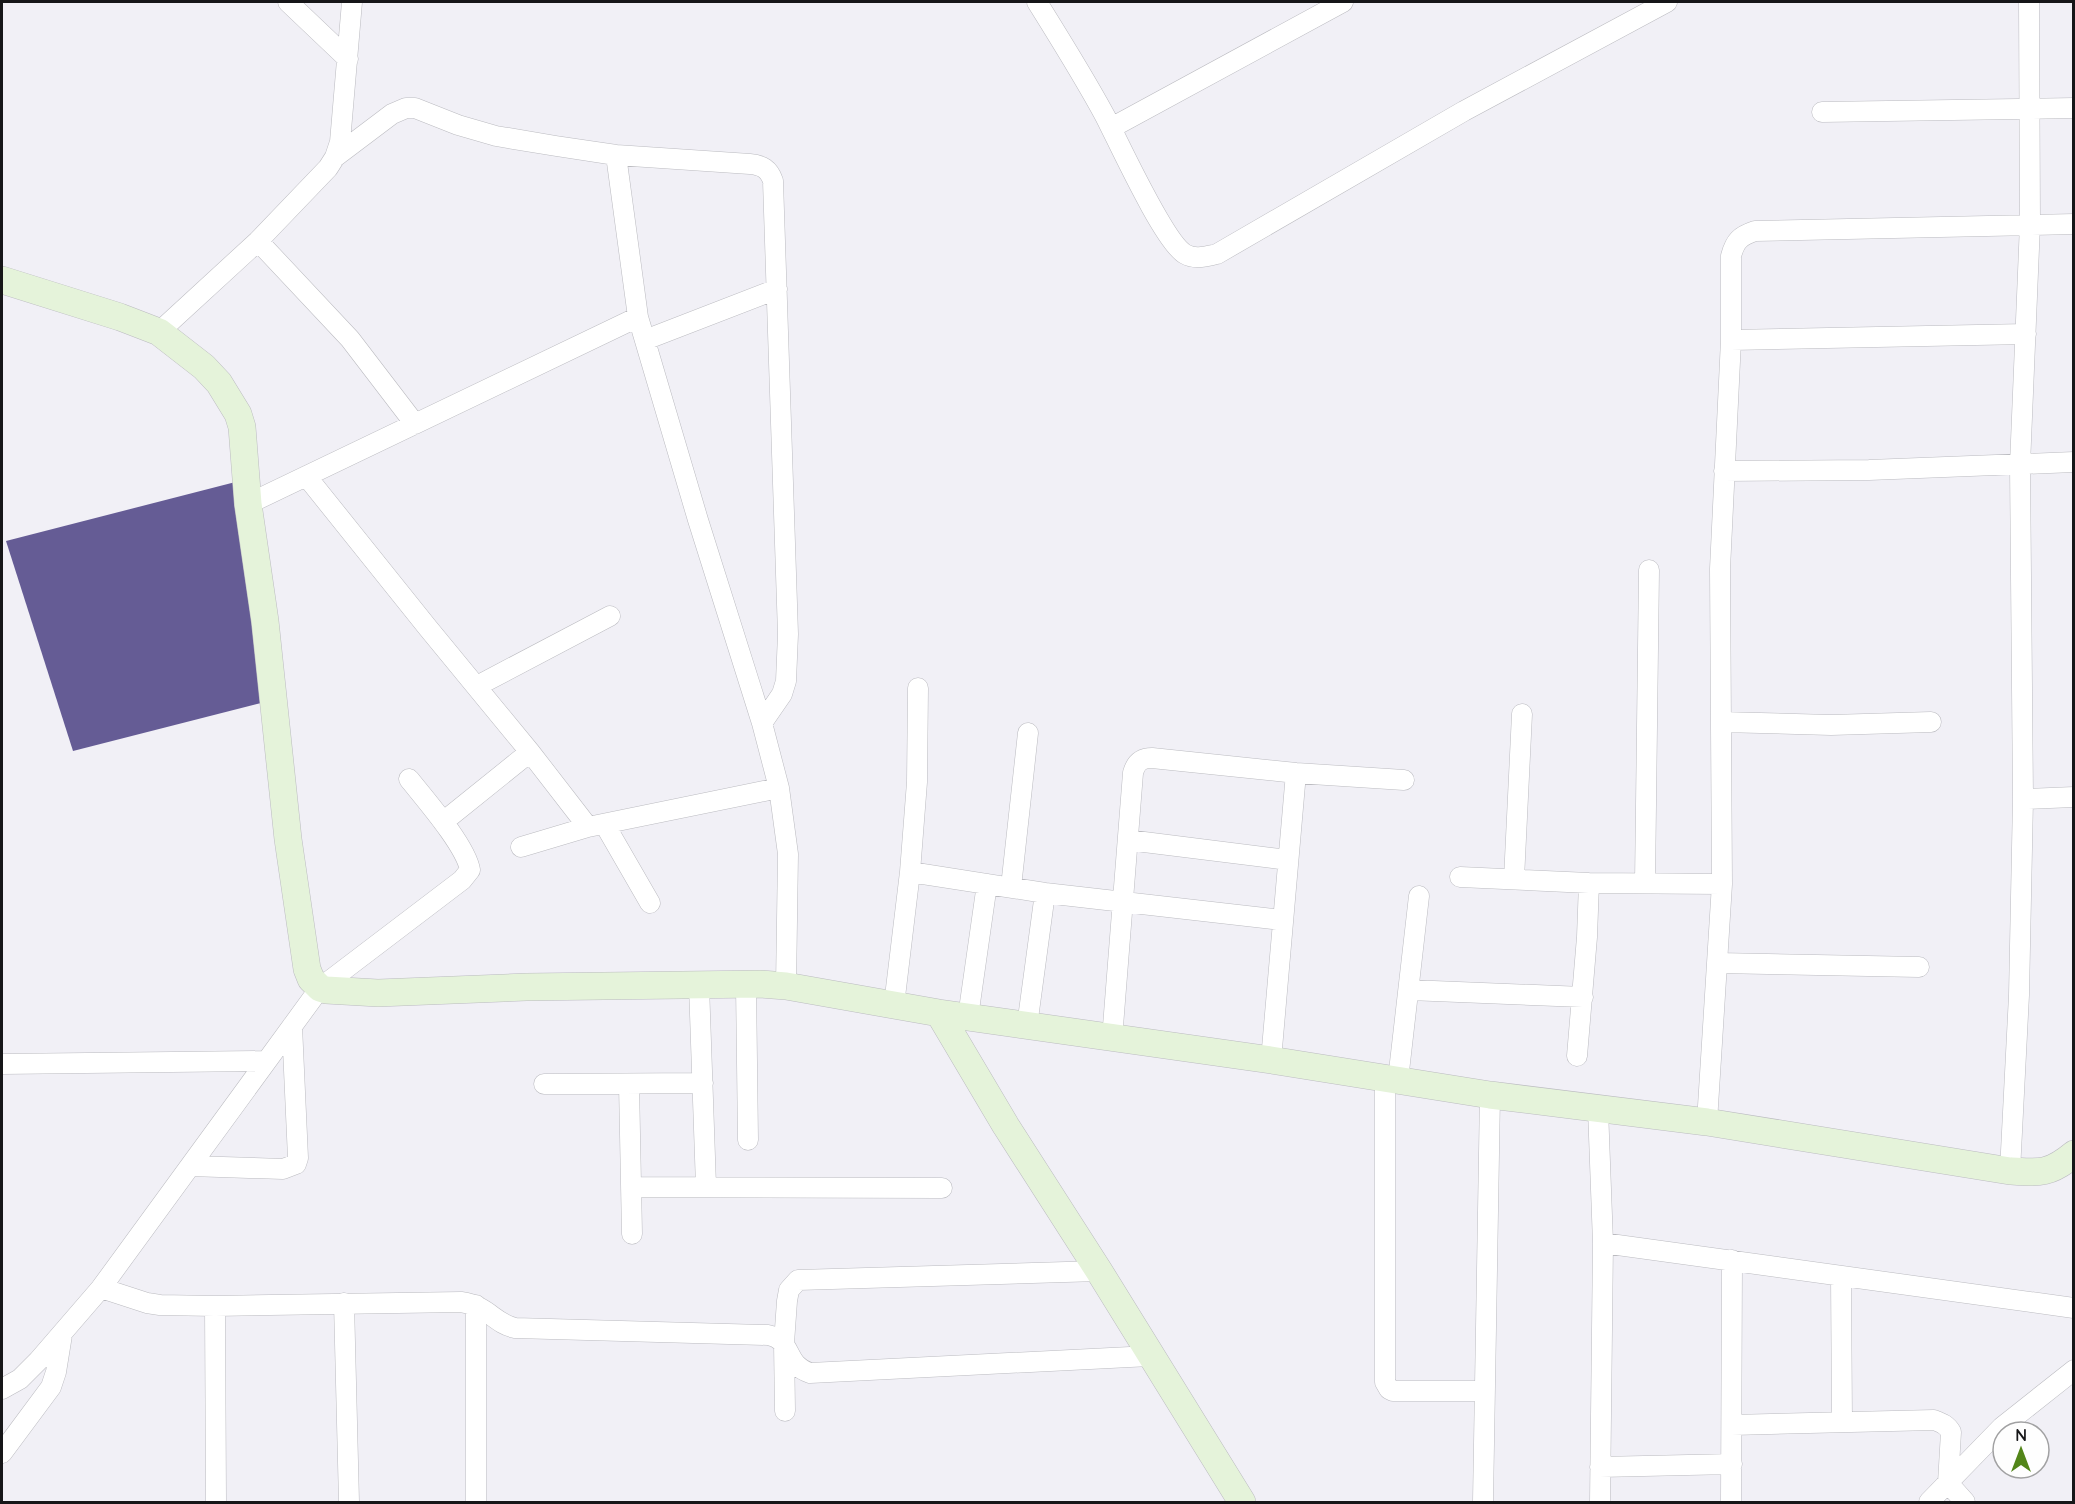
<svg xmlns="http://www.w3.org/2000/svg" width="2075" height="1504" font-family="Quicksand,sans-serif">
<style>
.building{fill:#655c95}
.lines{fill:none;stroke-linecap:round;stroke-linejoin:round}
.street-casing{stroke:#bbbbc0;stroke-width:21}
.secondary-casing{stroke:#bbbbc0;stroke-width:28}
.street{stroke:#fff;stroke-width:20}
.secondary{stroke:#e5f3da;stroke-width:27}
</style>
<rect width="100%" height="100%" fill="#f1f0f6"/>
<!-- building -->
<path class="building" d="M251 478 265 702 73 751 6 541Z"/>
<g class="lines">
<!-- street casing -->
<g class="street-casing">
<path id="street" d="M288 2 348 59
M1037 2C1060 39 1084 77 1105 116 1119 143 1164 242 1185 254 1195 260 1207 256 1217 254L1464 111 1667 2
M1822 112 2074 108
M1111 128 1343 2
M616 155 638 317 698 520 762 723 779 788 788 854 786 986
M335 157 392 114 406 108H415L458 125 496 136 556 146 616 155 750 164C762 165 769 169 773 181L788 634 786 681 782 694 762 723
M258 241 350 339 415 424
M159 332 258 241 328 168 335 157 340 142 352 2
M645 340 777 289
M1731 340 2026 334
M1724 471 1869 470 2074 462
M307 477 428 628 530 752 588 827
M248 504 638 317
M477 686 610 616
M1721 722 1831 725 1931 722
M2023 799 2074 797
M443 822 530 752
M605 825 650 903
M1128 840 1288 860
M521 847 588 827 779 788
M910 872 917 782 918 688
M1460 877 1589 883 1722 884
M1514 879 1522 714
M1645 883 1649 570
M1011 887 1028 733
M1718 963 1919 967
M699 985 706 1186
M746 985 748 1140
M1409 990 1583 997
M894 1005 910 872 1045 893 1282 920
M968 1017 987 884
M1027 1026 1045 893
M1112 1039 1133 773C1136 762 1141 758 1152 758L1296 773 1404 780
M1577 1056 1587 937 1589 883
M1271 1060 1296 773
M2 1064 266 1061
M1385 1078V1382L1389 1389 1393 1391H1485
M1398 1080 1419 896
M544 1084 703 1083
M629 1084 632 1234
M1598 1109 1603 1243 1600 1502
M1707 1122 1722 884 1720 569 1731 340V256C1735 241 1740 236 1755 231L2074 224
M190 1166 283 1169 296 1164 298 1158 292 1026
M2010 1171 2019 995 2023 799 2020 465 2030 224 2029 2
M632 1187 942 1188
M1603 1243 2074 1308
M1841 1276 1842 1422
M101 1288 147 1303 160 1305 215 1306 461 1302C489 1306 493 1323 515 1328L768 1335C794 1340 783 1364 810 1373L1150 1356
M344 1303 349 1502
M476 1305V1502
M215 1306 216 1502
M2 1389 20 1379 38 1361 101 1288 320 988 462 880 470 870C466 846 425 799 409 779
M785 1411 784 1343 787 1301 789 1290 798 1280 1099 1271
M1732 1425 1934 1420C1942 1423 1947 1425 1951 1432L1948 1483 1965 1502
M2 1453 51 1387 56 1372 62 1335
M1600 1467 1732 1464
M1483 1502 1490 1095
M1731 1502 1732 1260
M1929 1502 2002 1427 2074 1370"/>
</g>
<!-- secondary casing -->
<g class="secondary-casing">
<path id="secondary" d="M2 280 120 317 159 332 204 367 219 383 238 414 242 427 248 504 265 621 288 839 307 969 311 979 320 988 326 990 378 993 526 987 760 984 786 986 939 1013 1271 1060 1490 1095 1707 1122 2010 1171C2040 1173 2050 1174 2074 1154
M939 1013 1006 1126 1099 1271 1242 1502"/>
</g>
<!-- street -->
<use href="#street" class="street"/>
<!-- secondary -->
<use href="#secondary" class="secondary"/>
</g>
<!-- border -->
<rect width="2075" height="1504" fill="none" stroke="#161618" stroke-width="6"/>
<!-- north arrow -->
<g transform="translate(2021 1450)"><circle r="28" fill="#fefefe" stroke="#a1a1a2" stroke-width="1.5"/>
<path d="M0-4.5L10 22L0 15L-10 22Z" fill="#528519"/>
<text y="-9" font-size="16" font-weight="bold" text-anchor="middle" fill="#161618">N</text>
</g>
</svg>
